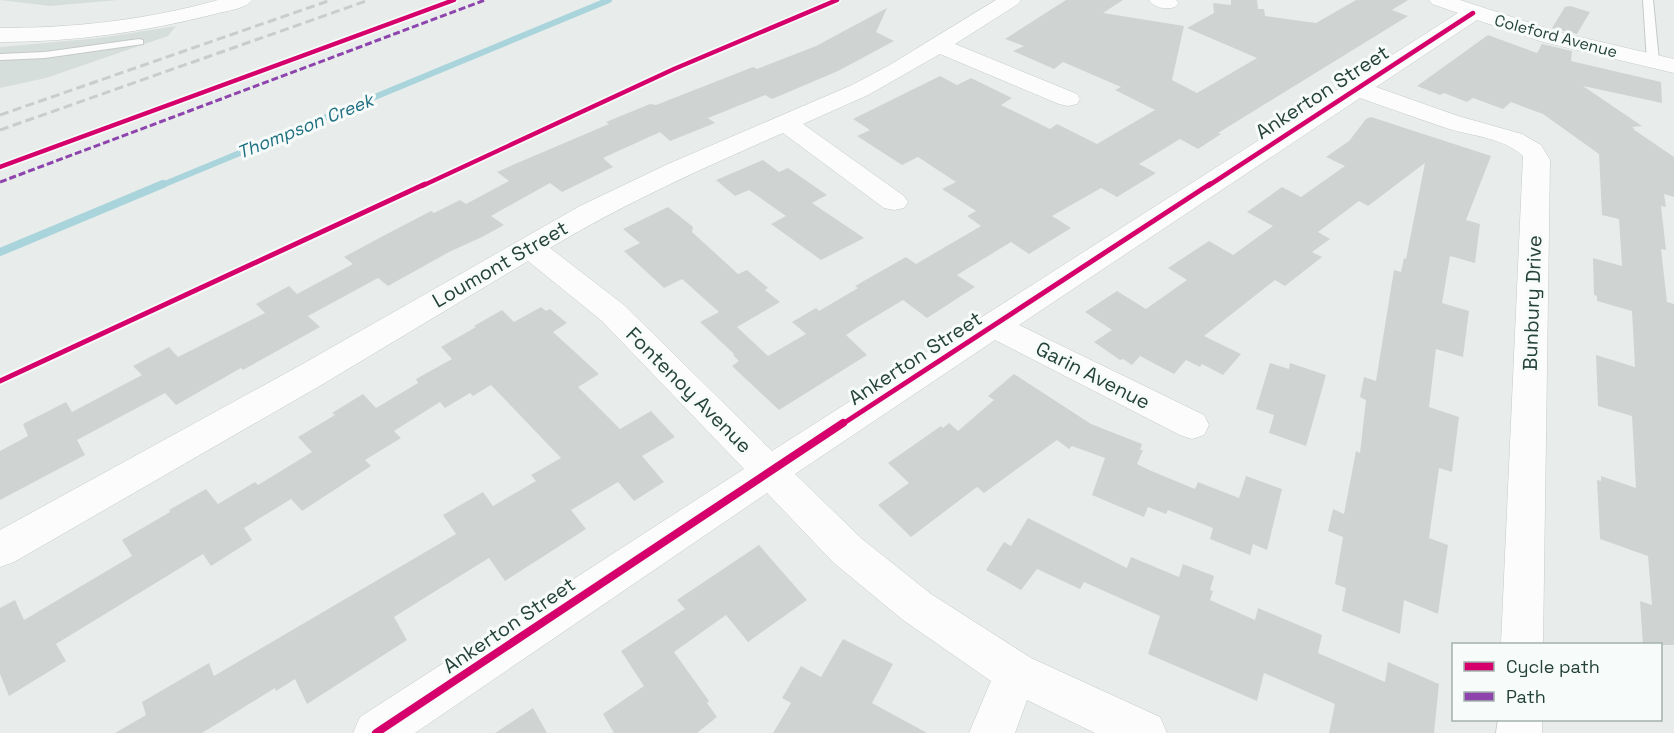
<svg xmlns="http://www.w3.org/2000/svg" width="1674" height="733" font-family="'Space Grotesk',sans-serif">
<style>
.built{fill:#d6dedb}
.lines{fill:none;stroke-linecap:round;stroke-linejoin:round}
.stream-far1{stroke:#a9d4db;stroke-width:6}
.stream{stroke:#a9d4db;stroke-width:8}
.building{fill:#cfd4d2}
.service-casing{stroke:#c5cac8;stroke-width:2}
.minor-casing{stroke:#c5cac8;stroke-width:1}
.tertiary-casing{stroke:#c5cac8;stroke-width:1}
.service{fill:#fcfcfc;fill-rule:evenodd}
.minor{fill:#fcfcfc;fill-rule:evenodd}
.tertiary{fill:#fcfcfc;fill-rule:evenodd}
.rail{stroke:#c9cdcc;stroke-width:3;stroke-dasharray:9 4.5;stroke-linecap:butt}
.quiet{stroke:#8e44ad;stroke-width:3;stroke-dasharray:7 3;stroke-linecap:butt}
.cycleway-far2-casing{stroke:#f7fbf9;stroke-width:8}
.cycleway-far1-casing{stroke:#f7fbf9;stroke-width:9}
.cycleway-casing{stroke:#f7fbf9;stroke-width:11}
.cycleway-far2{stroke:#d6006c;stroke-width:4.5}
.cycleway-far1{stroke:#d6006c;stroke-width:5}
.cycleway{stroke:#d6006c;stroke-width:8}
.labels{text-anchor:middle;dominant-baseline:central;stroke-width:6;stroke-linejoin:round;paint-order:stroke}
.far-street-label{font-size:16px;fill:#24423a;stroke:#f7fbf9}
.far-water-label{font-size:18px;font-style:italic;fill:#1c6f80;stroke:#f7fbf9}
.street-label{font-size:20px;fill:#24423a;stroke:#f7fbf9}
</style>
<rect width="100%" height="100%" fill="#e8edeb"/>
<!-- built -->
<path class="built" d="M0 0H118L50 6Z
M176 26 168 36 46 78 0 88V47L99 38Z"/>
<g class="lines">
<!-- stream-far1 -->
<path class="stream-far1" d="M160 186 609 0"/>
<!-- stream -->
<path class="stream" d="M0 252 163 184"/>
</g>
<!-- building -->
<path class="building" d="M1066 0H1123L1103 13 1184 26 1172 80 1197 93 1257 58 1187 28 1214 13 1213 3 1231 5V0H1257L1258 9H1264L1265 16 1316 23 1356 0H1408L1392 10 1408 16 1218 133 1221 134 1198 149 1180 139 1139 164 1156 173 1117 197 1101 188 1052 216 1071 228 1029 254 1011 242 957 275 975 287 927 318 903 300 858 327 846 335 867 355 779 410 732 366 739 361 733 355 734 354 700 322 719 312 682 279 664 288 624 251 640 243 623 229 668 207 693 227 692 232 738 274 747 270 768 288 765 290 780 302 737 327 768 356 806 334 792 322 816 308 819 311 858 288 855 286 906 257 916 264 981 226 967 216 976 211 942 189 956 182 918 157 902 165 857 136 870 130 853 119 940 76 957 85 971 78 1012 98 1001 105 1050 129 1057 124 1097 144 1155 110 1115 90 1121 87 1063 62 1054 69 1013 51 1024 46 1005 39Z
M1570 6 1590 12 1577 34 1552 28 1565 7Z
M887 8 876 32 894 41 838 71 772 99 765 95 708 118 715 123 670 141 660 132 603 158 613 167 562 192 550 183 491 216 504 225 482 237 449 252 388 286 378 278 308 316 320 327 243 370 241 368 176 405 165 393 77 440 85 455 0 500V451L28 436 23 424 66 402 72 412 142 375 133 366 169 347 178 357 265 313 256 304 289 286 297 294 353 264 344 257 383 236 431 211 434 213 460 200 466 204 509 181 497 172 515 164 609 124 606 122 650 104 656 105 753 67 757 69 816 46Z
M1488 35 1537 53 1542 44 1572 51 1571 61 1661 82 1662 103 1583 86 1642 126 1632 127 1635 129H1633L1674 157V197L1664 194 1666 207 1661 206 1666 250 1661 249 1667 302 1674 304V645H1643L1640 601 1652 605 1648 556 1600 539 1597 480 1601 481V476L1636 488 1632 416 1598 406 1596 355 1635 367 1632 311 1597 301V296L1594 295 1593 258 1622 266 1619 219 1602 215 1599 154 1543 114 1511 102 1503 109 1473 98 1467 102 1444 93 1440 95 1417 86Z
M1371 117 1491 156 1466 220 1480 224 1475 263 1450 256 1442 303 1469 311 1463 357 1436 349 1429 407 1459 417 1452 472 1439 468 1429 538 1448 545 1438 614 1404 600 1400 634 1342 611 1346 588 1335 584 1343 537 1328 531 1333 509 1344 514 1356 451 1360 453 1366 400 1360 397 1364 377 1376 381 1394 270 1401 272 1404 258 1406 259 1425 163 1368 206 1359 201 1318 232 1330 239 1312 252 1322 257 1285 286 1275 280 1204 336 1241 354 1223 375 1202 364 1200 367 1186 360 1174 374 1140 356 1132 365 1123 359 1120 360 1094 342 1112 330 1085 312 1117 291 1146 309 1187 280 1168 268 1209 241 1233 255 1273 226 1247 212 1282 187 1301 197 1345 166 1326 157 1349 141 1366 119Z
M763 160 779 172 788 168 827 195 812 203 864 238 821 260 771 224 786 216 749 190 735 196 716 180Z
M541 307 546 311 550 309 567 323 553 332 599 374 578 387 620 429 651 411 675 437 642 456 664 482 634 501 618 482 571 510 586 529 505 581 489 558 434 592 394 617 407 640 307 704 295 679 276 691 275 688 202 733H115L146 715 142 702 209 663 214 676 456 534 443 515 483 492 493 506 536 481 531 475 561 458 491 385 473 396 470 393 445 408 440 402 394 431 401 438 365 460 371 466 302 511 291 499 244 528 252 540 211 566 203 554 56 644 66 661 9 696 0 674V608L15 600 24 620 132 556 122 540 170 512 169 510 206 489 218 504 255 482 258 485 312 452 298 437 335 415 332 413 363 394 376 408 418 383 416 379 452 359 441 347 476 327 474 326 502 310 514 322Z
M1270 363 1289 369 1290 363 1326 375 1306 446 1269 433 1274 415 1256 409Z
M1014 374 1091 424 1142 444 1140 450H1143L1137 464 1149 470 1195 489 1198 482 1239 498 1246 476 1282 489 1267 550 1253 544 1250 555 1210 539 1213 528 1168 510 1166 514 1148 507 1144 517 1092 495 1105 458 1072 446 1069 449 1057 440 984 493 977 487 911 537 878 505 909 483 888 463 941 426 943 428 949 423 958 431 994 400 988 396Z
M1028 518 1127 568 1131 557 1179 577 1183 564 1214 576 1210 590 1213 591 1210 600 1255 620 1258 608 1322 635 1318 653 1385 682 1388 662 1439 684 1434 733H1329L1335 704 1264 673 1257 701 1148 654 1160 616 1084 582 1080 589 1037 569 1021 590 986 570 1004 542 1011 546Z
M759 545 807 600 748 642 726 615 674 652 709 701 707 703 717 717 697 733H614L603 714 644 686 621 651 685 609 677 600Z
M843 639 893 664 872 703 927 733H773L791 703 782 698 801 666 821 677Z
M533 708 547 733H495Z"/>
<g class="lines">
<!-- service casing -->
<g class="service-casing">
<path id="service" d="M1643 0H1653L1659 61 1653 64 1647 61Z
M139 39 143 40V44L45 58 0 60V54L45 52Z"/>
</g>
<!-- minor casing -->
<g class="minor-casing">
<path id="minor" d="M996 0H1021L1018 4 955 44 1077 94 1080 99 1077 104 1068 106 1059 104 940 54 868 95 803 124 904 196 908 202 904 208 894 210 884 208 783 133C703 168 625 203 550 248L624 305 772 451 1458 13 1432 4 1429 0H1460L1558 32 1674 59V73L1543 42 1477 20 1376 87 1458 116 1522 134 1541 145 1550 160 1543 644H1501L1523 156C1504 138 1473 136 1449 129 1419 119 1389 108 1360 98L1019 325 1204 415 1209 425 1204 435 1192 439 1180 435 995 340 795 474 862 539 931 594 1031 658 1160 717 1167 733H1095L1027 700 1015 733H969L991 681 903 620 834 563 767 493 415 733H353L360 717 744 469 602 321 528 261 323 384 14 562 0 567V530L299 366 580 206 668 164 852 85 888 66Z
M1149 0H1176L1179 3 1175 7C1166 10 1154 8 1149 0Z
M1498 720H1542V733H1496Z"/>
</g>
<!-- tertiary casing -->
<g class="tertiary-casing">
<path id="tertiary" d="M218 0H252C246 9 225 11 215 14 144 32 73 42 0 42V28C74 28 147 20 218 0Z"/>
</g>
<!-- service -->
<use href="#service" class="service"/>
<!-- minor -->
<use href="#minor" class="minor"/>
<!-- tertiary -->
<use href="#tertiary" class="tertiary"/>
<!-- rail -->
<path class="rail" d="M0 115 331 0
M0 130 369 0"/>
<!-- quiet -->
<path class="quiet" d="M0 182 485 0"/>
<!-- cycleway-far2 casing -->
<g class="cycleway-far2-casing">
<path id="cycleway-far2" d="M0 167 454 0
M422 186 674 69 837 0
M1208 186 1473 13"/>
</g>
<!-- cycleway-far1 casing -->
<g class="cycleway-far1-casing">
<path id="cycleway-far1" d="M0 381 425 184
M841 425 1210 184"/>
</g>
<!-- cycleway casing -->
<g class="cycleway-casing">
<path id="cycleway" d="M376 733 843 423"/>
</g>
<!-- cycleway-far2 -->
<use href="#cycleway-far2" class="cycleway-far2"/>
<!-- cycleway-far1 -->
<use href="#cycleway-far1" class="cycleway-far1"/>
<!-- cycleway -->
<use href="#cycleway" class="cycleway"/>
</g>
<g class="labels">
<!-- far-street labels -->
<g class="far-street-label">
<text transform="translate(1556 36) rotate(15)">Coleford Avenue</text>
</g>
<!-- far-water labels -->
<g class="far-water-label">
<text transform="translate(305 126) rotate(-22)">Thompson Creek</text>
</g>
<!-- street labels -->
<g class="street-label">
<text transform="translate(1322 92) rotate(-33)">Ankerton Street</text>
<text transform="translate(500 264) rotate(-30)">Loumont Street</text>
<text transform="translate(1532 303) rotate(-88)">Bunbury Drive</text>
<text transform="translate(915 358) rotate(-33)">Ankerton Street</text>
<text transform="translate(1093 375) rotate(27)">Garin Avenue</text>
<text transform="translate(689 390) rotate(45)">Fontenoy Avenue</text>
<text transform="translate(509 625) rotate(-34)">Ankerton Street</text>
</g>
</g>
<!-- legend -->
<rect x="1452" y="643" width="210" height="78" fill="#f7fbf9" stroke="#a3b1ad" stroke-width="1.5"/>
<rect x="1464" y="662" width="30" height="9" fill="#d6006c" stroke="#a3b1ad" stroke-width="1.5"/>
<text x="1506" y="673" font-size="18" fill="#24423a">Cycle path</text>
<rect x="1464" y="692" width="30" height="9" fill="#8e44ad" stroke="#a3b1ad" stroke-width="1.5"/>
<text x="1506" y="703" font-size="18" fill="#24423a">Path</text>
</svg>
